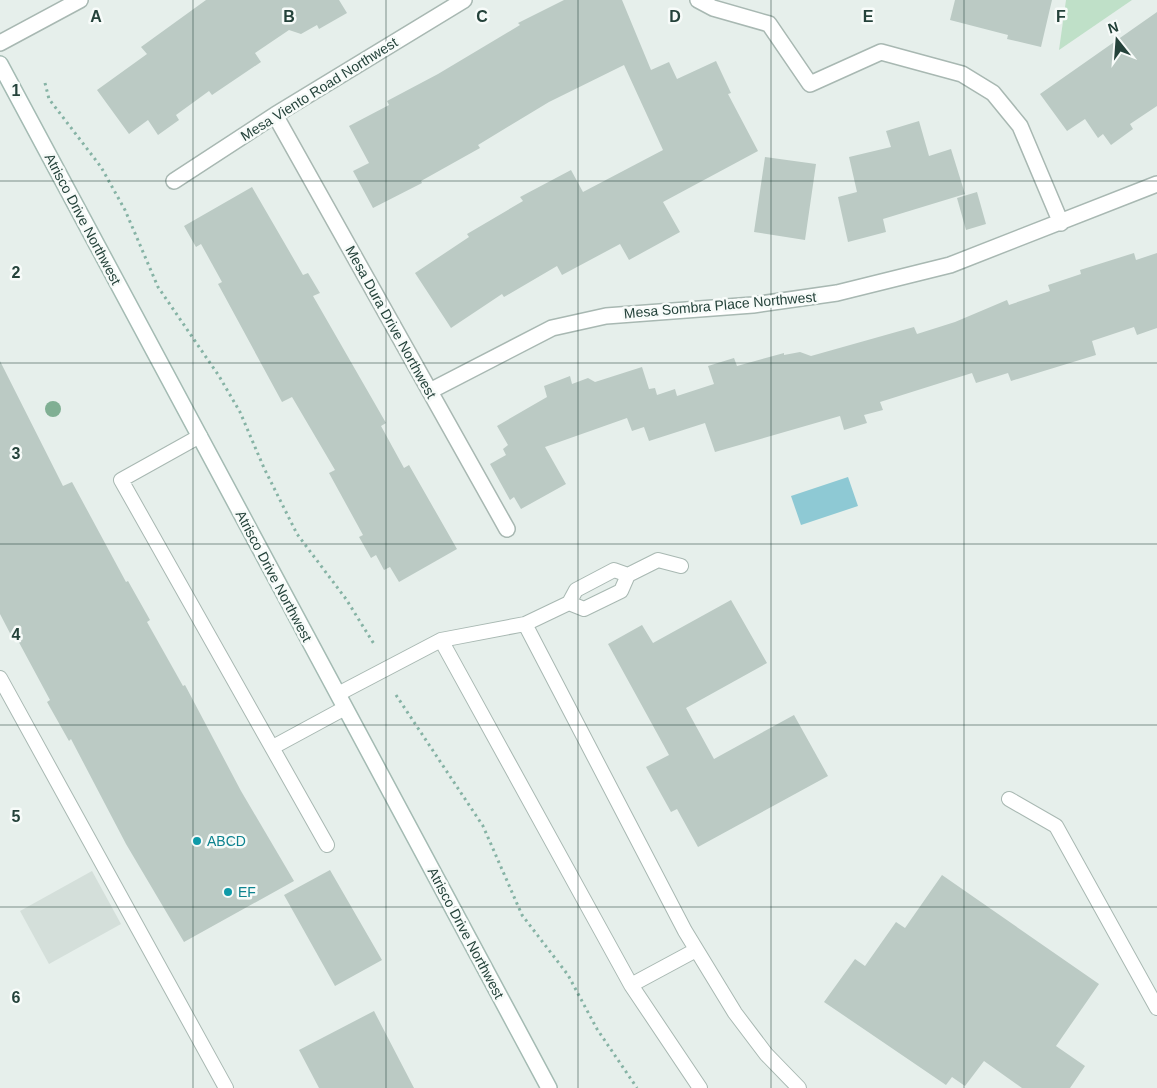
<svg xmlns="http://www.w3.org/2000/svg" width="1157" height="1088" font-family="Helvetica,sans-serif">
<style>
.built{fill:#d4dfda}
.green{fill:#bfe0c8}
.water{fill:#8ec9d4}
.building{fill:#bbcac4}
.lines{fill:none;stroke-linecap:round;stroke-linejoin:round}
.lane-casing{stroke:#a8b8b2;stroke-width:16}
.street-casing{stroke:#a8b8b2;stroke-width:18}
.secondary-casing{stroke:#a4bbb3;stroke-width:18}
.path{stroke:#86b3a5;stroke-width:3;stroke-dasharray:2.5 4;stroke-linecap:butt}
.lane{stroke:#fff;stroke-width:14}
.street{stroke:#fff;stroke-width:15}
.secondary{stroke:#fff;stroke-width:15}
.tree{fill:#80af93}
.grid{fill:none;stroke:#24423a;stroke-width:1;stroke-opacity:0.55}
.culture-dot{fill:#0f9aa8;stroke:#f7fbf9;stroke-width:2}
.labels{text-anchor:middle;dominant-baseline:central;stroke-width:5;stroke-linejoin:round;paint-order:stroke}
.street-label{font-size:14px;fill:#24423a;stroke:#f7fbf9}
.culture-label{font-size:14px;fill:#0d838f;stroke:#f7fbf9;text-anchor:start}
.grid-label{font-size:16px;text-anchor:middle;font-weight:bold;fill:#24423a;stroke:#f7fbf9;stroke-width:5;stroke-linejoin:round;paint-order:stroke}
</style>
<rect width="100%" height="100%" fill="#e6efeb"/>
<!-- built -->
<path class="built" d="M92 871 121 924 49 964 20 911Z"/>
<!-- green -->
<path class="green" d="M1066 0H1132L1059 50Z"/>
<!-- water -->
<path class="water" d="M848 477 858 506 801 525 791 496Z"/>
<!-- building -->
<path class="building" d="M206 0H339L347 13 319 29 317 25 301 34 289 30 255 53 261 62 212 95 209 91 176 115 179 120 158 135 148 120 129 134 97 90 147 54 141 47Z
M564 0H622L651 70 669 62 677 79 716 61 731 93 728 94 758 151 663 202 680 232 629 260 620 244 562 275 557 266 504 297 502 294 451 328 415 273 469 237 467 234 523 201 520 197 571 170 583 192 663 150 624 65 549 102 478 145 480 148 421 181 422 183 373 208 353 171 369 163 349 126 389 105 387 101 438 74 520 25 518 23Z
M955 0H1052L1041 47 1007 39 1008 35 950 20Z
M1157 12V106L1130 124 1133 129 1111 145 1103 134 1098 138 1085 119 1067 131 1040 94Z
M919 121 929 156 951 149 965 194 883 219 886 232 848 242 838 197 857 192 849 157 891 147 886 131Z
M765 157 816 164 805 240 754 232Z
M252 187 303 275 308 273 320 293 313 296 386 423 381 426 404 468 409 465 457 549 399 582 390 567 384 570 376 555 371 558 359 537 363 535 329 473 335 470 292 397 282 402 218 284 222 282 201 244 196 247 184 226Z
M977 192 986 224 966 230 957 198Z
M1134 253 1136 260 1157 253V328L1137 335 1134 327 1092 341 1096 355 1011 381 1008 373 976 383 972 373 880 402 883 410 864 415 867 423 844 430 840 416 715 452 705 423 649 441 644 427 632 431 627 418 545 447 566 484 521 509 514 497 510 500 490 464 506 455 503 449 508 445 497 426 547 397 544 386 570 376 572 384 588 378 595 382 642 367 649 389 655 388 657 395 675 389 677 396 714 384 708 366 734 358 737 366 784 353V355L800 352 811 356 914 327 917 334 955 322 1007 300 1009 305 1050 291 1048 285 1081 274 1080 270Z
M0 361 63 486 72 482 126 582 128 581 150 620 147 622 183 686 185 685 241 791 294 881 184 942 126 844 71 739 69 741 47 702 50 700 15 635 12 637 0 614Z
M731 600 767 663 686 708 714 759 794 715 828 776 698 847 677 809 671 812 646 767 669 755 608 644 642 625 653 643Z
M330 870 382 960 335 986 284 895Z
M942 875 1099 984 1056 1046 1085 1066 1070 1088H1022L984 1061 965 1086 952 1077 946 1085 824 1002 855 959 865 966 896 922 905 928Z
M374 1011 414 1088H319L299 1050Z"/>
<g class="lines">
<!-- lane casing -->
<g class="lane-casing">
<path id="lane" d="M200 436 121 480 327 845
M569 603 584 609 621 591 628 575 658 560 681 566
M525 624 569 603 576 590 614 570 628 575
M441 640 631 985 700 1088
M0 678 226 1088
M338 694 441 640 525 624 685 931 735 1013 766 1054 799 1088
M273 747 345 708
M1009 799 1056 826 1157 1008
M631 985 696 950"/>
</g>
<!-- street casing -->
<g class="street-casing">
<path id="street" d="M698 0 713 8 769 24 810 84 881 52 962 74 993 93 1020 126 1061 223
M0 43 80 0
M275 115 507 529
M174 181 275 115 464 0
M430 391 552 328 606 316 753 305 837 293 950 265 1157 184"/>
</g>
<!-- secondary casing -->
<g class="secondary-casing">
<path id="secondary" d="M0 64 549 1088"/>
</g>
<!-- path -->
<path class="path" d="M45 83 49 99 101 167 125 210 158 287 219 376 240 412 264 468 297 534 346 599 374 644
M396 695 483 826 522 915 568 975 597 1029 637 1088"/>
<!-- lane -->
<use href="#lane" class="lane"/>
<!-- street -->
<use href="#street" class="street"/>
<!-- secondary -->
<use href="#secondary" class="secondary"/>
</g>
<!-- trees -->
<circle class="tree" cx="53" cy="409" r="8"/>
<!-- grid -->
<path class="grid" d="M193 0V1088M386 0V1088M578 0V1088M771 0V1088M964 0V1088M0 181H1157M0 363H1157M0 544H1157M0 725H1157M0 907H1157"/>
<!-- markers -->
<g class="culture-dot">
<circle cx="197" cy="841" r="5"/>
<circle cx="228" cy="892" r="5"/>
</g>
<g class="labels">
<!-- street labels -->
<g class="street-label">
<text transform="translate(319 89) rotate(-32)">Mesa Viento Road Northwest</text>
<text transform="translate(83 219) rotate(62)">Atrisco Drive Northwest</text>
<text transform="translate(720 305) rotate(-5)">Mesa Sombra Place Northwest</text>
<text transform="translate(391 322) rotate(61)">Mesa Dura Drive Northwest</text>
<text transform="translate(274 576) rotate(62)">Atrisco Drive Northwest</text>
<text transform="translate(466 933) rotate(62)">Atrisco Drive Northwest</text>
</g>
<!-- culture labels -->
<g class="culture-label">
<text x="207" y="841">ABCD</text>
<text x="238" y="892">EF</text>
</g>
</g>
<g class="grid-label">
<text x="96" y="22">A</text>
<text x="289" y="22">B</text>
<text x="482" y="22">C</text>
<text x="675" y="22">D</text>
<text x="868" y="22">E</text>
<text x="1061" y="22">F</text>
<text x="16" y="96">1</text>
<text x="16" y="278">2</text>
<text x="16" y="459">3</text>
<text x="16" y="640">4</text>
<text x="16" y="822">5</text>
<text x="16" y="1003">6</text>
</g>
<!-- north arrow -->
<g transform="translate(1117 40) rotate(343)" stroke="#f7fbf9" stroke-width="4" paint-order="stroke">
<path d="M0-4L9 19L0 12L-9 19Z" fill="#24423a"/>
<text y="-8" font-size="14" font-weight="bold" text-anchor="middle" fill="#24423a">N</text>
</g>
</svg>
